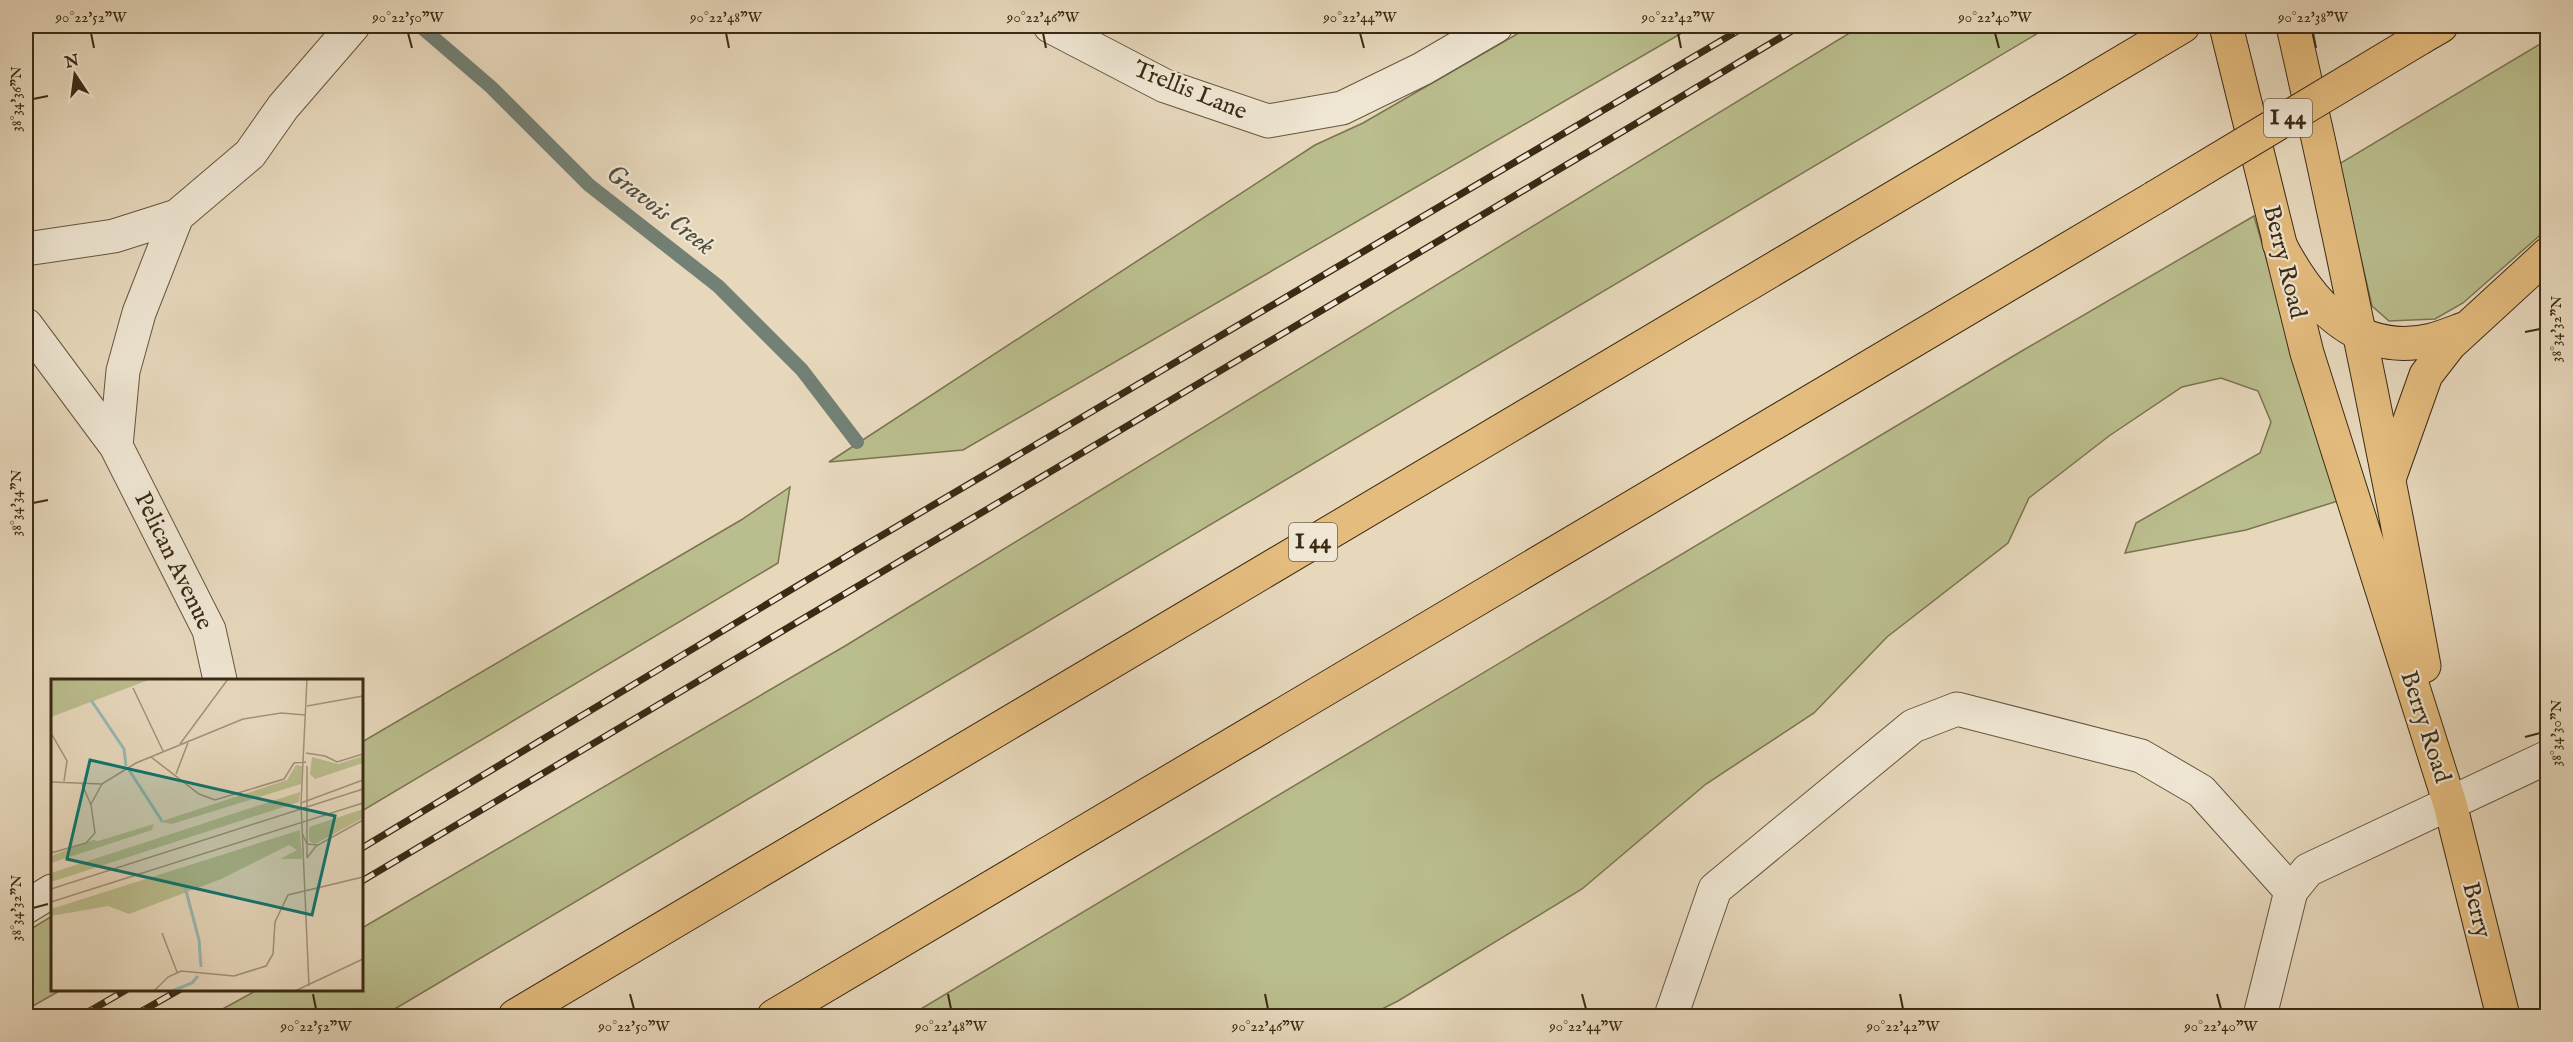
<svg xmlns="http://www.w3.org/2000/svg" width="2573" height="1042" font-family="'IM FELL English',serif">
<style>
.green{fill:#babd8d;stroke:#7a7450;stroke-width:1.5}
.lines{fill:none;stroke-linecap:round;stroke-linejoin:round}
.stream{stroke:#728075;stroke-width:14}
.minor-casing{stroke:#66563e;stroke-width:35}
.major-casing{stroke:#3b2a14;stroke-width:35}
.highway-casing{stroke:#3b2a14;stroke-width:35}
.minor{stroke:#efe6d3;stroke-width:33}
.major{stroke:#e4bc7e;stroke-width:33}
.highway{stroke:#e4bc7e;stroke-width:33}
.rail-casing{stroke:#3b2a14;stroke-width:7}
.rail{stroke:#efe6d3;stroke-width:4.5;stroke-dasharray:14;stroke-linecap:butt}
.highway-bridge-casing{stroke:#3b2a14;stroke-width:35;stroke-linecap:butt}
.highway-bridge{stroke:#e4bc7e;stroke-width:33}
.ticks{fill:none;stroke:#3b2a14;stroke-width:2}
.labels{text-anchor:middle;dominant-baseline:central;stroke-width:4.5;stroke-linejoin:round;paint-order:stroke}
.shield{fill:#efe6d3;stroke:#71624d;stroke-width:1.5}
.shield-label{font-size:22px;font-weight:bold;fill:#3b2a14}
.street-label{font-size:24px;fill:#3b2a14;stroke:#efe6d3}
.water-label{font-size:26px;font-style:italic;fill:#524e3c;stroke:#efe6d3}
.inset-river{fill:none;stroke:#97b9b5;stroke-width:3}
.inset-road{fill:none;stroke:#a29279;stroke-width:1.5}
.view{fill:#0f766e;fill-opacity:0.15;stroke:#0f766e;stroke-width:3}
.inset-edge{fill:none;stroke:#3b2a14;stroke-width:3}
.neatline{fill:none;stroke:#3b2a14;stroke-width:2}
.ticks-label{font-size:15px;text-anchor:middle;fill:#3b2a14}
</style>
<rect width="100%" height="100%" fill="#e7d8bc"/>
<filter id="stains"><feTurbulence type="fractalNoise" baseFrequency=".00333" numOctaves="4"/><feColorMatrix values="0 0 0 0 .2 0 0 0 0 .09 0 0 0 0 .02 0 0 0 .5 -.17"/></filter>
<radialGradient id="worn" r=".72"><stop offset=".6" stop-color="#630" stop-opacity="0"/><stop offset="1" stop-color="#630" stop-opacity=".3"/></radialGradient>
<!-- green -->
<path class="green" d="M1531 26H1694L963 450 829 462 1315 145 1363 123Z
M1861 26H2050L383 1016H210L257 990H362V928L845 646Z
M2547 40V229L2463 303 2435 319 2389 321 2372 306 2339 164Z
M2254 216 2297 364 2344 499 2246 530 2125 553 2136 523 2260 453 2271 422 2258 391 2221 378 2182 387 2109 436 2029 498 2008 543 1887 637 1814 713 1706 784 1582 889 1398 1001 1368 1016H909L2015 355Z
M790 487 778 563 362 811V742L741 520Z
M52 916V990H61L26 1010V932Z"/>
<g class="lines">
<!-- stream -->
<path class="stream" d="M420 26 491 87 589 185 718 286 802 370 857 442"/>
<!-- minor casing -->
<g class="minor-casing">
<path id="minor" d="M1050 26 1165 86 1268 121 1342 108 1422 69 1496 26
M26 249 114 236 177 216 250 154 283 107 353 26
M26 325 116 446 209 630 220 680
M116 446 123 371 139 313 177 216
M26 907 52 891
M1671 1016 1715 889 1913 726 1957 709 2141 756 2201 791 2291 891
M2260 1016 2291 891 2308 870 2548 757"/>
</g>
<!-- major casing -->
<g class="major-casing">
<path id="major" d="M2226 26 2307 353 2450 804 2503 1016
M2293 26C2341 238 2385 452 2424 666"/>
</g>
<!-- highway casing -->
<g class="highway-casing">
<path id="highway" d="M2422 37 2441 26
M2279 243C2310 303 2356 358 2432 340 2443 337 2455 332 2466 328
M2390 476 2426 375 2450 344 2548 254
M515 1016 2183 26
M774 1016 2154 198"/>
</g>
<!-- minor -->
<use href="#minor" class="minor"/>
<!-- major -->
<use href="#major" class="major"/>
<!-- highway -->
<use href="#highway" class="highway"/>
<!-- rail casing -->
<g class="rail-casing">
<path id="rail" d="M362 848 857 550 1746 26
M362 881 1800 26
M81 1016 126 990
M133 1016 179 990"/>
</g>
<!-- rail -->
<use href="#rail" class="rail"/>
<!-- highway-bridge casing -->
<g class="highway-bridge-casing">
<path id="highway-bridge" d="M2154 198 2422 37"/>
</g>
<!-- highway-bridge -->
<use href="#highway-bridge" class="highway-bridge"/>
</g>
<!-- ticks -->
<path class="ticks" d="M91 33 94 48M408 33 412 48M726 33 729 48M1043 33 1046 48M1360 33 1364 48M1678 33 1681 48M1995 33 1999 48M2313 33 2316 48M33 99 48 96M2525 332 2540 329M33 503 48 500M2525 737 2540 733M33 908 48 904M313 994 316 1009M630 994 634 1009M948 994 951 1009M1265 994 1268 1009M1582 994 1586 1009M1900 994 1903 1009M2217 994 2221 1009"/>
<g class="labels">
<!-- shield labels -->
<g class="shield">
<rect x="2264" y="99" width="48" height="38" rx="4.5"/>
<rect x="1289" y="523" width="48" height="38" rx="4.5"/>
</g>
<g class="shield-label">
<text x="2288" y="118">I 44</text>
<text x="1313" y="542">I 44</text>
</g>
<!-- street labels -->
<g class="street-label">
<text transform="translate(1190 91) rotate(22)">Trellis Lane</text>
<text transform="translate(2284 262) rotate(76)">Berry Road</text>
<text transform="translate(173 561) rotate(64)">Pelican Avenue</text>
<text transform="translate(2425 727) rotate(72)">Berry Road</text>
<text transform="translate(2476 910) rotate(76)">Berry</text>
</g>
<!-- water labels -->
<g class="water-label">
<text transform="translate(660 210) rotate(38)">Gravois Creek</text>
</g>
</g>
<!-- overview -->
<g transform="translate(51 679)">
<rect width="312" height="312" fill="#e7d8bc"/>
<path d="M0 0H100L0 38ZM312 77V84L264 100 259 95 261 78 287 85ZM245 86 251 87 250 105 121 145 108 143 236 101ZM249 113 248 123 0 203V194ZM312 130V139L264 165 258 162V148ZM103 145 101 151 0 184V177L42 161 47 162ZM249 151 251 180H229L246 171 238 166 170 200 78 235 57 227 0 237V230Z" fill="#babd8d"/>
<path class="inset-river" d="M40 21 73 70 75 87M78 91 111 142M134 208 148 261 150 288M121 312 141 304 147 297"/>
<path class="inset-road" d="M256 0 250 124 258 307M82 9 112 72M256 27 312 17M0 54 16 82 13 102M129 65 177 0M255 74 274 77 286 83 312 75M100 78 148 115 164 121 233 100 243 84 255 83M256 87V179M125 95 138 61M0 103 51 105 85 84 192 40 230 34 255 36M250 124 312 101M40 125 51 105M251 154 256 165 267 166M0 174 35 164 44 154 40 126 31 105M256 179 265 167 312 141M0 210 312 110M0 223 312 124M111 254 126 293M103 312 117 298 130 292 183 297 215 287 222 275 224 243 237 216 312 198M244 312 312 280"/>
<path class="view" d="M39 81 284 137 261 236 16 180Z"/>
<rect width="312" height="312" class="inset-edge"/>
</g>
<!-- margin -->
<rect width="2573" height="1042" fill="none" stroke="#e7d8bc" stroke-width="66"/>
<!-- north arrow -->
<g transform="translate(75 75) rotate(347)" stroke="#efe6d3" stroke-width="4.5" paint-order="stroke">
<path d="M0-4.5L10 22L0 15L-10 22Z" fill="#3b2a14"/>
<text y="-9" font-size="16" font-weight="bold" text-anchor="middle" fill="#3b2a14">N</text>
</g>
<rect x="33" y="33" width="2507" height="976" class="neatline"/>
<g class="ticks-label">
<text x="91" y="22">90°22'52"W</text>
<text x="408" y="22">90°22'50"W</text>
<text x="726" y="22">90°22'48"W</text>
<text x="1043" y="22">90°22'46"W</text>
<text x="1360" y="22">90°22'44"W</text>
<text x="1678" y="22">90°22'42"W</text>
<text x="1995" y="22">90°22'40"W</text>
<text x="2313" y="22">90°22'38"W</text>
<text transform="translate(16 99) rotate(-90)" y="5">38°34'36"N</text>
<text transform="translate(2556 329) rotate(-90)" y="5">38°34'32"N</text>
<text transform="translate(16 503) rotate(-90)" y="5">38°34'34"N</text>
<text transform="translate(2556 733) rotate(-90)" y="5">38°34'30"N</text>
<text transform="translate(16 908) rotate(-90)" y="5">38°34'32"N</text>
<text x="316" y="1031">90°22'52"W</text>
<text x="634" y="1031">90°22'50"W</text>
<text x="951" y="1031">90°22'48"W</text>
<text x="1268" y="1031">90°22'46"W</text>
<text x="1586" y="1031">90°22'44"W</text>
<text x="1903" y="1031">90°22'42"W</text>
<text x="2221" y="1031">90°22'40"W</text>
</g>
<rect width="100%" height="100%" filter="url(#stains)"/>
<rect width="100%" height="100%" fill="url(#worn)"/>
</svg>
